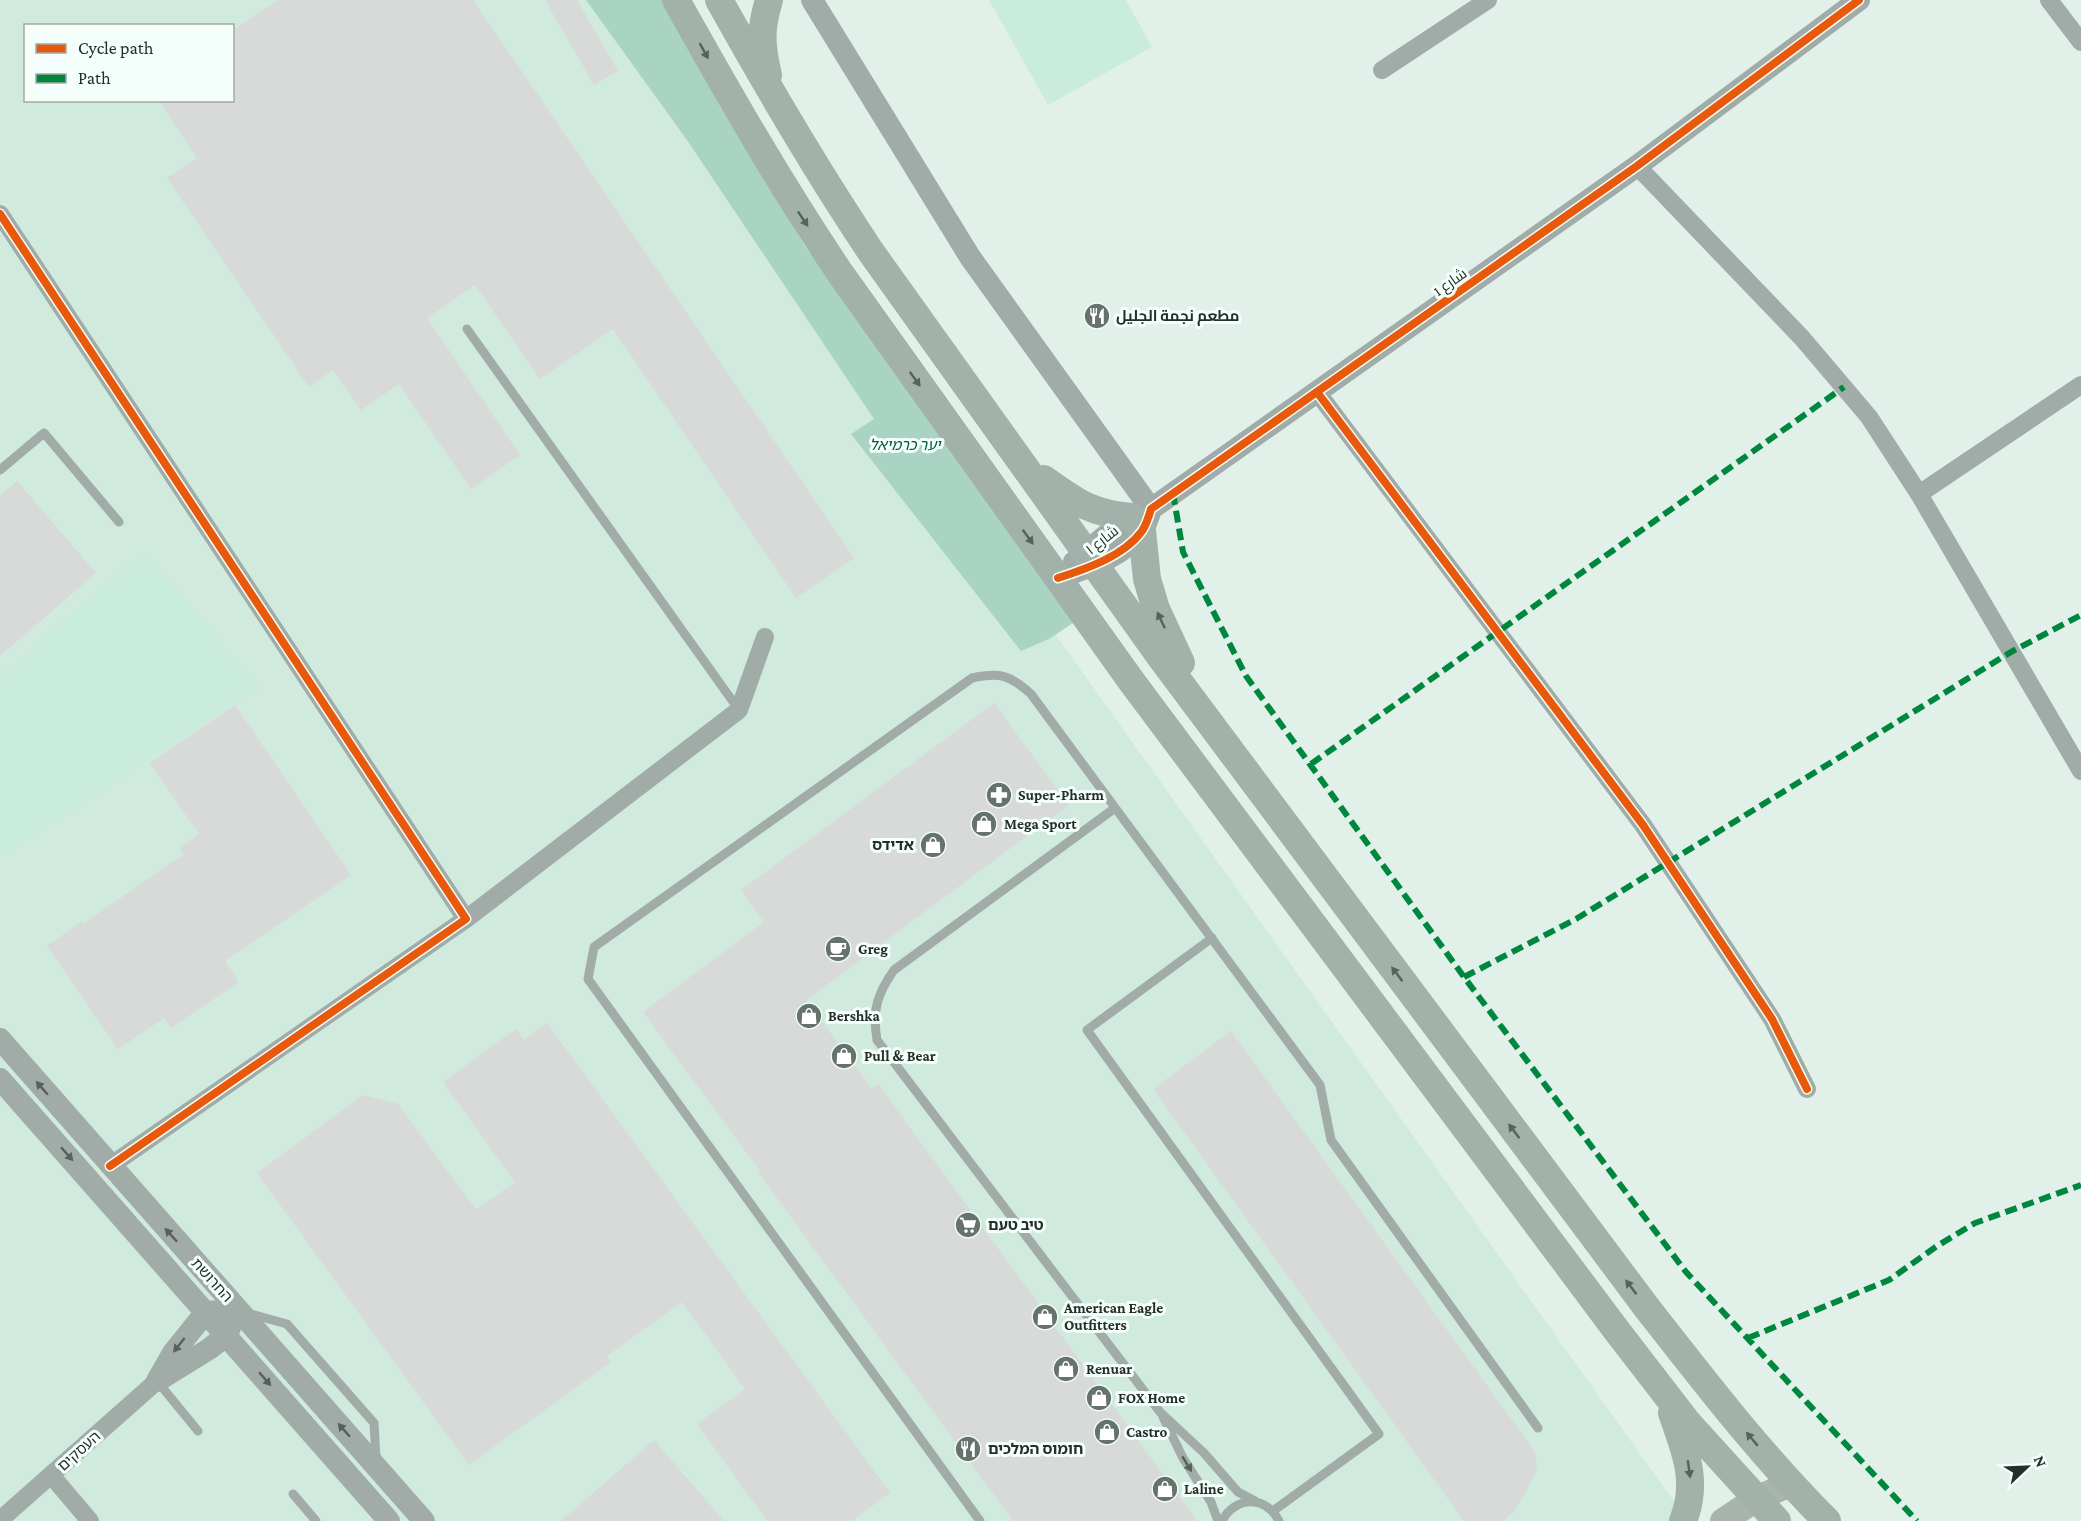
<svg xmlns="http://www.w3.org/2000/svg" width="2081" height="1521" font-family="'Crimson Pro',Cairo,'Noto Sans Hebrew',serif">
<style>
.built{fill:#d0eade;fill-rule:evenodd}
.green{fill:#caecdd}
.forest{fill:#a9d3c2}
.building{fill:#d8d9d9}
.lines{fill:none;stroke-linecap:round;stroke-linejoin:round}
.service{stroke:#a1aca8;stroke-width:9}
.minor{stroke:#a1aca8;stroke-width:18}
.tertiary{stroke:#a1aca8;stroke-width:22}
.secondary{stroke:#a9b4af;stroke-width:26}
.trunk{stroke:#a2b1aa;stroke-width:28}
.quiet{stroke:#00873e;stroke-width:6;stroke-dasharray:12 6;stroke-linecap:butt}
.cycleway-casing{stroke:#f4fefa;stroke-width:11}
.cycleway{stroke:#e8590c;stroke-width:8}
.oneway{fill:#56635d}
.oneway2{fill:#56615c}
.labels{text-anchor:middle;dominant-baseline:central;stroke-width:6;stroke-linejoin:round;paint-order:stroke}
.street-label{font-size:15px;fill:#242f2a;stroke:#f4fefa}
.poi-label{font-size:15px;font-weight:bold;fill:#242f2a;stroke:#f4fefa;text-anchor:start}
.park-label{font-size:15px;font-style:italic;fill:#005941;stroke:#f4fefa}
</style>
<rect width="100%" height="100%" fill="#e1f0e9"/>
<!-- built -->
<path class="built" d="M0 0H614L672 97 1688 1521H0ZM26 26H232V100H26Z"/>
<!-- green -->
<path class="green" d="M989 0H1126L1152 47 1048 105Z
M144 553 259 687 0 857V676Z"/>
<!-- forest -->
<path class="forest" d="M586 0H665L804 245 1076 621 1049 639 1021 651 851 434 874 419 687 140Z"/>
<!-- building -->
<path class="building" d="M278 0H473L854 558 796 598 613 329 540 379 475 285 427 318 520 455 471 489 399 384 361 410 333 370 309 387 167 178 197 158 158 100H232V31Z
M545 0H577L618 71 594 85Z
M17 481 96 573 0 656V496Z
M994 703 1069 805 806 1000 872 1089 878 1084 1197 1521H1013L758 1172 760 1171 643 1012 764 922 741 890Z
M235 705 351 875 225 961 239 982 171 1028 164 1018 118 1049 47 946 82 921 83 924 184 854 180 848 199 834 150 763Z
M547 1023 890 1493 852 1521H767L697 1424 745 1389 682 1302 607 1356 611 1362 469 1465 257 1173 363 1095 398 1104 476 1210 515 1182 443 1082 516 1029 524 1040Z
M1231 1031 1535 1452 1537 1470 1516 1509 1504 1521H1464L1153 1089Z
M654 1440 724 1521H561Z"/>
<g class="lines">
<!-- service -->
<path class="service" d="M467 329 739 710
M0 470 44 433 119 522
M1115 808 894 970C877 994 872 1011 877 1040L1160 1412 1204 1453 1238 1492 1255 1501
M1212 938 1087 1030 1379 1434 1273 1511
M247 1313 287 1324 374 1423 376 1459
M157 1381 198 1431
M1163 1417 1183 1458 1211 1502 1218 1521
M293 1494 316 1521
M980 1521 588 979 594 947 972 678C1000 672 1010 675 1031 694L1320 1085 1331 1140 1538 1428
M1222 1521C1235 1496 1266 1495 1279 1521"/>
<!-- minor -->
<path class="minor" d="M2049 0 2081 42
M1382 70 1488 0
M1637 166 1802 338 1869 417 1919 494 2081 771
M0 214 466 919 110 1166
M1317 392 1643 825 1772 1019 1807 1089
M1919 494 2081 385
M466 919 739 710 765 637
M51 1475 90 1521
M0 1520 157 1381"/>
<!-- tertiary -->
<path class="tertiary" d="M812 0 970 257 1151 509
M1074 562 1115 528 1139 515
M1058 578C1086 569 1124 556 1142 531 1146 525 1149 516 1151 509L1637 166 1859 0
M0 1039 424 1521
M0 1079 389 1521
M159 1380 209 1349 227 1335 232 1322
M157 1381 173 1353 206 1312 221 1311"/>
<!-- secondary -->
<path class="secondary" d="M1723 1521 1756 1499 1790 1484"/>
<!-- trunk -->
<path class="trunk" d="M676 0C728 93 780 184 840 273L1132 682 1617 1331 1688 1423 1777 1521
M719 0C767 86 816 170 871 252L1162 659 1647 1308C1704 1381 1761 1455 1827 1521
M768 75C761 45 760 29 769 0
M1044 479C1076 502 1092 514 1133 517
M1142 531 1147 579 1156 609 1181 663
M1672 1413C1685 1451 1699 1481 1683 1521"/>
<!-- quiet -->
<path class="quiet" d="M1173 493 1183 552 1246 676 1464 977 1686 1272 1917 1521
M1311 764 1844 387
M1464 977 1576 919 2011 652 2081 615
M1748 1338 1889 1280 1937 1246 1975 1223 2081 1185"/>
<!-- cycleway casing -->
<g class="cycleway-casing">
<path id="cycleway" d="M0 214 466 919 110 1166
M1317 392 1643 825 1772 1019 1807 1089
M1058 578C1086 569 1124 556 1142 531 1146 525 1149 516 1151 509L1637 166 1859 0"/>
</g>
<!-- cycleway -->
<use href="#cycleway" class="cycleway"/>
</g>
<!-- one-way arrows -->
<defs><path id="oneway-solid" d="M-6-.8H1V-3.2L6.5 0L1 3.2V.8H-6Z" transform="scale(1.5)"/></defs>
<g class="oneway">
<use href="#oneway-solid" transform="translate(704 51) rotate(61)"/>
<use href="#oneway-solid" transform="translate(803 219) rotate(56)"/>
<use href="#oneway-solid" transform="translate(915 379) rotate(54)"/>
<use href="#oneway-solid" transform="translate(1028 537) rotate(54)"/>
<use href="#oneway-solid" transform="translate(1161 620) rotate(-115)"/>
<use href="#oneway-solid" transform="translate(1397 974) rotate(-127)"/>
<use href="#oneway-solid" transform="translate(1514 1131) rotate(-127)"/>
<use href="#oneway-solid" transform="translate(1631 1287) rotate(-127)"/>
<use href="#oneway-solid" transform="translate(1752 1439) rotate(-130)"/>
<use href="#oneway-solid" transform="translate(1689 1469) rotate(82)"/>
</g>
<g class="oneway2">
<use href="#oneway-solid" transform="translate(42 1088) rotate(-131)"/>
<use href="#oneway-solid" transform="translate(67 1154) rotate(49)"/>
<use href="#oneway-solid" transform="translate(171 1235) rotate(-132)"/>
<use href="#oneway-solid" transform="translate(179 1345) rotate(128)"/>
<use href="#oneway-solid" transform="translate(265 1379) rotate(49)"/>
<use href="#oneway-solid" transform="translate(344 1430) rotate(-131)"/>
<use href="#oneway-solid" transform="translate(1187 1464) rotate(59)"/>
</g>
<!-- icons -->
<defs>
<g id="restaurant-disc" transform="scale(1.35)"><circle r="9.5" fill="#66736d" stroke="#f4fefa"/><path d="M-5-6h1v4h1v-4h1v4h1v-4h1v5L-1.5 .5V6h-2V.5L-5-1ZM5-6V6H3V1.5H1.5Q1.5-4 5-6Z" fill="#fff"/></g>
<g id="pharmacy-disc" transform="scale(1.35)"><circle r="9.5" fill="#66736d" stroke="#f4fefa"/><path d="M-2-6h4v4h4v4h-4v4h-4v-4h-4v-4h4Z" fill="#fff"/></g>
<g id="shop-disc" transform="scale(1.35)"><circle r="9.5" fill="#66736d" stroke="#f4fefa"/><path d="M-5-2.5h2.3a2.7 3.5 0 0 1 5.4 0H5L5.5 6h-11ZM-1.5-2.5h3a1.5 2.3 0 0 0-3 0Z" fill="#fff"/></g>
<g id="cafe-disc" transform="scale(1.35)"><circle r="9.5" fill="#66736d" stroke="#f4fefa"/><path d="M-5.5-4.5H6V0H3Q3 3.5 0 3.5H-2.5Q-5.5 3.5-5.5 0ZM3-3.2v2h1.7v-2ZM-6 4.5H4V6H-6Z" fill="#fff"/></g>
<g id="supermarket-disc" transform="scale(1.35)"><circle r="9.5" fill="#66736d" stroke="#f4fefa"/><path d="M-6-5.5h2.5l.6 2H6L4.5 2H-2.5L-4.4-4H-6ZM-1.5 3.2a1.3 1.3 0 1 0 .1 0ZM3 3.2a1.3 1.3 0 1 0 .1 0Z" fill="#fff"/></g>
</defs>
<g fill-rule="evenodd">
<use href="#restaurant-disc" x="1097" y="316"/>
<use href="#pharmacy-disc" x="999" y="795"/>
<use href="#shop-disc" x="984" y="824"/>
<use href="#shop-disc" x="933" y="845"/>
<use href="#cafe-disc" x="838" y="949"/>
<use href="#shop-disc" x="809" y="1016"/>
<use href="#shop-disc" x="844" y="1056"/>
<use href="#supermarket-disc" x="968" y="1225"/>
<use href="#shop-disc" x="1045" y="1317"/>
<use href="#shop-disc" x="1066" y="1369"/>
<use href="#shop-disc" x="1099" y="1398"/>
<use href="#shop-disc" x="1107" y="1432"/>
<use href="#restaurant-disc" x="968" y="1449"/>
<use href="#shop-disc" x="1165" y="1489"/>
</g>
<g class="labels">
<!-- street labels -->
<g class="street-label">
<text transform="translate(1450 282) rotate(-35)">شارع 1</text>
<text transform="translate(1102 540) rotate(-38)">شارع ١</text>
<text transform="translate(212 1280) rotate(48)">החרושת</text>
<text transform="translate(79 1451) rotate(-42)">העסקים</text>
</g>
<!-- poi labels -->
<g class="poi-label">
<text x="1116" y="316">مطعم نجمة الجليل</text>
<text x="1018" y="795">Super-Pharm</text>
<text x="1004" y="824">Mega Sport</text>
<text x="914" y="845" text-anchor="end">אדידס</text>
<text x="858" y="949">Greg</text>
<text x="828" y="1016">Bershka</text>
<text x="864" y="1056">Pull &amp; Bear</text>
<text x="988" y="1225">טיב טעם</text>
<text x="1064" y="1308">American Eagle<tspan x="1064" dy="17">Outfitters</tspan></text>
<text x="1086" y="1369">Renuar</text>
<text x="1118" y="1398">FOX Home</text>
<text x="1126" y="1432">Castro</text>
<text x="988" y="1449">חומוס המלכים</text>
<text x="1184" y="1489">Laline</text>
</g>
<!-- park labels -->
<g class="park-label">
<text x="905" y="445">יער כרמיאל</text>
</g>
</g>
<!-- legend -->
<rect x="24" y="24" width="210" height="78" fill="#f4fefa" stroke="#a1aba7" stroke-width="1.5"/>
<rect x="36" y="44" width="30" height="9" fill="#e8590c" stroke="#a1aba7" stroke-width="1.5"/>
<text x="78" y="54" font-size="18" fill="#242f2a">Cycle path</text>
<rect x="36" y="74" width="30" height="9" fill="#00873e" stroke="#a1aba7" stroke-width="1.5"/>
<text x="78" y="84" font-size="18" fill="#242f2a">Path</text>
<!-- north arrow -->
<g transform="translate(2027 1467) rotate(67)" stroke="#f4fefa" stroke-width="4.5" paint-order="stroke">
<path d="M0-4.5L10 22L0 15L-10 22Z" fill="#242f2a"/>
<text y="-9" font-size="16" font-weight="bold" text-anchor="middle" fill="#242f2a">N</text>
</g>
</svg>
